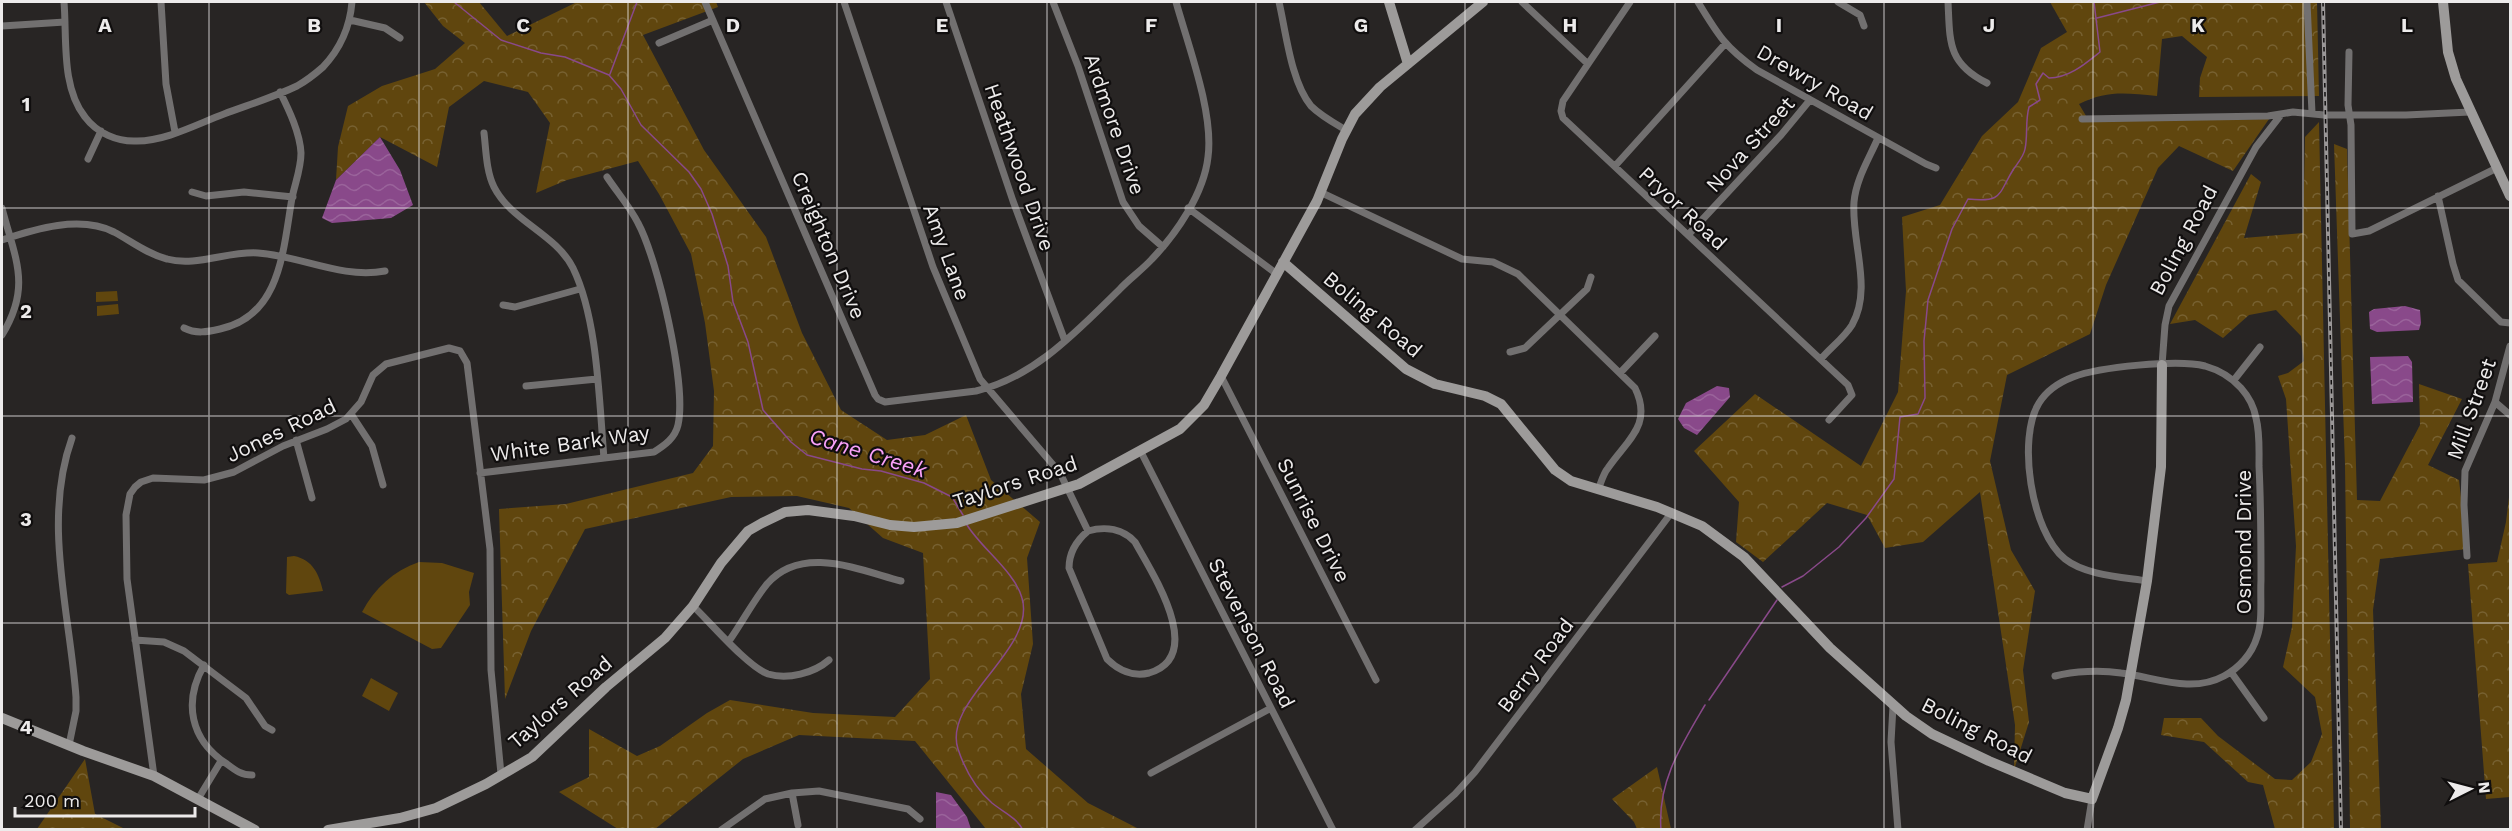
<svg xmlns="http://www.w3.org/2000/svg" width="2512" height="831" font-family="'Work Sans',sans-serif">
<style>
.green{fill:#60460e}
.forest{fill:url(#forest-crowns)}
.water{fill:url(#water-waves)}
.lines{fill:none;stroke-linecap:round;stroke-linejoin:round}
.stream{stroke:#89498a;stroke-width:1.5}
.street{stroke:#727070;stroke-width:7}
.secondary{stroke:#9d9b9a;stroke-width:10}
.rail-casing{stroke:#9a9797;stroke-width:4}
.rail{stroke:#100e0e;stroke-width:1.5;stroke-dasharray:4.5;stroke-linecap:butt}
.grid{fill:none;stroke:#edebeb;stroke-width:1.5;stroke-opacity:0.55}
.labels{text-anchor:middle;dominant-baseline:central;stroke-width:4.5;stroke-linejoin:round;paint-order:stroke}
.street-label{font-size:21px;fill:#edebeb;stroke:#100e0e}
.water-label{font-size:22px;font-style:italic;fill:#f9a1fa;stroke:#100e0e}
.grid-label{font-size:20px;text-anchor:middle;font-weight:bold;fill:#edebeb;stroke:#100e0e;stroke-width:4.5;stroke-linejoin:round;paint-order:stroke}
</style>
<defs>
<pattern id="forest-crowns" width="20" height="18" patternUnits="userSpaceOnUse" patternTransform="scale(1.5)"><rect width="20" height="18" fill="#60460e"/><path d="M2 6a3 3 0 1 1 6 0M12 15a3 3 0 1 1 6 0" fill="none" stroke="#776131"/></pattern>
<pattern id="water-waves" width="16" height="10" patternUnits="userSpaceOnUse" patternTransform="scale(1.5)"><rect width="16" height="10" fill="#89498a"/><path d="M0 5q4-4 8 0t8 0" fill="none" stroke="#9a639b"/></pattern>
</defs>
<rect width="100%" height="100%" fill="#282524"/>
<!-- green -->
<path class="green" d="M117 291 118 301 96 302V292Z
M118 304 119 314 97 316V306Z
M294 556C313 560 319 574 323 591L289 595 286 593 287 557Z
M419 562 442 563 474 573 469 592 470 605 441 648 432 649 362 612C375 588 393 571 419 562Z
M371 678 398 693 389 711 362 696Z"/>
<!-- forest -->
<path class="forest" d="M424 2H479L507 36 577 2H716L718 7 643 35 704 150 766 237 802 333 841 410 887 440 925 435 966 415 991 480 1040 522 1027 558 1033 644 1021 694 1026 749 1088 803 1139 829H986L915 741 799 735 743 759 655 829H618L559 792 589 777V729L637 756 660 746 707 713 730 700 813 713 895 717 930 679 923 553 883 538 849 508 797 496 731 497 585 529 531 631 505 699 499 509 566 504 693 473 713 446 714 391 705 323 691 254 659 194 638 161 567 180 536 193 550 123 528 92 484 81 449 107 437 167 380 137 336 180 338 147 348 106 382 86 435 69 465 43 443 26Z
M2050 2H2317L2319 96 2199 97 2200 78 2207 57 2182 36 2162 39 2157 96C2126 93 2107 90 2079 104L2089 121 2269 119 2233 171 2179 146 2158 168 2106 285 2090 334 2007 375 1990 461 2011 550 2035 591 2023 670 2029 722 2014 770 2015 725 1980 492 1923 542 1885 548 1867 515 1827 503 1763 562 1736 542 1739 502 1694 451 1755 394 1861 466 1898 392 1906 291 1902 217 1940 205 1982 136 2018 102 2041 48 2067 32Z
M2319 122 2334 829H2275L2263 785 2248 782 2204 742 2161 735 2164 718H2201L2218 736 2275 779 2292 780 2311 762 2322 734 2315 697 2283 667 2292 627 2296 546 2286 399 2278 376 2288 373 2304 361 2301 336 2276 310 2249 315 2223 338 2195 320 2170 324 2251 174 2261 182 2244 238 2303 233 2305 137Z
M2334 144 2347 149 2357 500 2380 501 2420 425 2419 384 2462 399 2428 465 2459 480 2467 549 2380 559 2373 610 2381 829H2350L2345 465Z
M2510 489V797L2486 799 2468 564 2497 562 2506 522Z
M85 759 95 814 125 829H37Z
M1657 767 1671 829H1637L1634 822 1612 799Z"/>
<!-- water -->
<path class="water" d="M380 137 400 170 413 205 391 218 332 223 322 218 336 180Z
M2405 306 2420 310 2421 323 2419 330 2377 332 2370 329 2369 312 2374 309Z
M2408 356 2412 362 2413 402 2372 404 2370 357Z
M1717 386 1729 388 1730 397 1697 435 1684 428 1678 419 1686 403Z
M936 792 951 795 967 817 971 829H936Z"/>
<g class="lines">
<!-- stream -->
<path class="stream" d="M454 2 501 40 541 53 565 57 609 75 621 89 641 125 689 172 701 189 712 214 728 266 733 302 748 342 763 410 791 442 807 455 862 469 881 471 924 483 952 497 963 515
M2097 18 2160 2
M610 74 637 2
M967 525C982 549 1015 572 1022 598 1037 649 942 700 958 749 965 770 976 789 992 803 1003 812 1016 817 1023 830
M1782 587 1803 576 1839 547 1866 518 1894 479 1900 417 1918 414 1925 398 1924 341 1928 300 1952 229 1968 199C2003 203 1998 194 2013 170 2017 164 2024 156 2025 149 2028 135 2025 122 2029 107L2040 100 2036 84 2043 73 2049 78C2069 78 2085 64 2100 52L2094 2
M1709 700 1777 600
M1661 830C1657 782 1682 744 1705 705"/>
<!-- street -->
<path class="street" d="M64 2C67 38 61 87 85 117 97 133 117 142 137 141 166 141 197 124 224 114 248 105 274 97 297 86 306 81 315 74 323 67 340 49 350 26 352 2
M161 2 166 84 175 132
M705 2 875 395 878 399 885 402 976 391C1035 377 1077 331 1119 290 1129 279 1142 270 1152 259 1177 233 1204 193 1208 157 1214 113 1188 45 1176 2
M844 2 933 267 980 379 1060 473 1088 531C1106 526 1123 529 1135 542 1152 573 1207 656 1149 673 1133 677 1118 670 1107 659L1069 568C1069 552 1076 541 1088 531
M946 2 1013 201 1065 341
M1053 2 1078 66 1123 202 1139 226 1163 247
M1279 2C1286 32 1291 82 1311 106 1321 116 1334 123 1346 130
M1522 2 1588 64
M1630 2 1563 101 1561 111 1563 118 1848 385 1852 395 1829 420
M1698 2C1718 35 1725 47 1757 70L1926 164 1936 168
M1838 2 1860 15 1864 26
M1948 2C1950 41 1947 63 1987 83
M2307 2 2312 113
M350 20 385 28 400 38
M2 26 65 22
M659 43 713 20
M2349 52 2348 105 2351 125 2352 234 2369 231 2497 168
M2082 119 2268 116 2293 112 2324 115H2406L2470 112
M484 133C486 149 486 171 494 187 511 221 556 234 573 268 598 320 599 401 604 458
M88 159 101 131
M1615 166 1725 44
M192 192 206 196 244 192 293 197
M1320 192 1462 259 1493 262 1518 274 1635 388C1653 425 1627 440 1608 468 1603 474 1601 483 1598 490
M2438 196 2453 264 2458 280 2501 322 2510 323
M2 208C15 259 32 286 2 335
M1188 208 1277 274
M1688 235 1781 135 1810 100
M2 240C35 229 80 215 114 232 131 241 147 254 167 259 196 267 228 251 258 253 301 256 341 279 385 271
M503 305 515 307 580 289
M184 328C196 334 207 332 220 329 281 316 283 250 292 198 295 183 301 169 301 153 300 133 289 110 280 92
M1510 352 1525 348 1587 289 1591 277
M1821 359C1830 348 1844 338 1852 325 1873 288 1851 242 1854 202 1856 179 1869 159 1878 138
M2162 365 2165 325 2169 306 2256 147 2280 116
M1620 373 1655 336
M1221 376 1376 680
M2234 380 2260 347
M526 386 597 379
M2495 402 2510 415
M351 414 372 446 383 485
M296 440 312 498
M1141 452 1333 830
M480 473 654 452C665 445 675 438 678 425 687 385 658 260 638 223 630 207 617 192 607 177
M2467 556 2464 505 2465 471 2495 402 2510 346
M693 606C710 622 748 667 768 674 788 680 814 673 829 660
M135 640 164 642 184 651 246 698 265 726 272 730
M729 641C742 623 753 601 767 584 802 544 859 570 901 581
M204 665C183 702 190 740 227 764 235 770 241 775 252 775
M2231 672 2264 718
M2055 676C2074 671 2101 670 2121 673 2155 677 2191 694 2224 676 2239 668 2252 654 2257 637 2263 620 2260 599 2261 580 2261 542 2261 504 2259 466 2259 450 2260 433 2256 418 2254 407 2249 397 2241 388 2232 378 2219 370 2205 366 2178 359 2099 367 2073 377 2060 382 2047 390 2039 403 2017 438 2031 532 2065 559 2085 575 2121 577 2147 581
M1893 706 1891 742 1898 830
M69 745 76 711V697C70 613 42 521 72 438
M1151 773 1271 708
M154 776 127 579 126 515 130 494 135 487 141 482 153 478 204 480 234 472 283 446 327 429 346 419 361 402 373 375 386 364 449 348 460 351 467 363 490 549 491 670 501 774
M792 793 798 825
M198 799 221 761
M721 830 765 799 792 793 819 791 908 809 920 819
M1415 830 1455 794 1475 772 1672 512
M2087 830 2092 799"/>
<!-- secondary -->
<path class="secondary" d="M1389 2 1408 64
M2443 2 2448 52 2456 79 2510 196
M1283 262 1406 369 1435 384 1485 396 1501 404 1555 470 1571 481 1657 507 1702 526 1744 557 1830 648 1906 716 1932 734 1989 761 2065 793 2092 799 2118 728 2126 700 2147 581 2161 467 2162 365
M2 718 83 751 154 776 255 830
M328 830 400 818 436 808 486 784 532 757 606 687 665 638 693 606 721 563 748 531 762 523 785 512 808 510 854 516 890 525 914 527 957 523 1079 484 1180 429 1204 405 1221 376 1317 201 1342 139 1355 114 1380 87 1483 2"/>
<!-- rail casing -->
<g class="rail-casing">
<path id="rail" d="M2323 2 2341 830"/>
</g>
<!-- rail -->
<use href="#rail" class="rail"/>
</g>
<!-- grid -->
<path class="grid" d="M209 2V830M419 2V830M628 2V830M837 2V830M1047 2V830M1256 2V830M1465 2V830M1675 2V830M1884 2V830M2093 2V830M2303 2V830M2 208H2510M2 416H2510M2 623H2510"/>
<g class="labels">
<!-- street labels -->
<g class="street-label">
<text transform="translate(1815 82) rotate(30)">Drewry Road</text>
<text transform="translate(1115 124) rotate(71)">Ardmore Drive</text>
<text transform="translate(1750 144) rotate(-48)">Nova Street</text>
<text transform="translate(1020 167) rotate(71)">Heathwood Drive</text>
<text transform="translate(1683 208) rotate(43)">Pryor Road</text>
<text transform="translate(2183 240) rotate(-62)">Boling Road</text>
<text transform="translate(829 245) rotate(67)">Creighton Drive</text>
<text transform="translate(947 252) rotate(70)">Amy Lane</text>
<text transform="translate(1373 314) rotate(40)">Boling Road</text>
<text transform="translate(2471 409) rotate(-70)">Mill Street</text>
<text transform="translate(281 430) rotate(-26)">Jones Road</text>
<text transform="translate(570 443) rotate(-8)">White Bark Way</text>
<text transform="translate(1015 482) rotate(-18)">Taylors Road</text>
<text transform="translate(1314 520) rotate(63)">Sunrise Drive</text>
<text transform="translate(2243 542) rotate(-90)">Osmond Drive</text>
<text transform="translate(1252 633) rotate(63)">Stevenson Road</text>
<text transform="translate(1535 665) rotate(-53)">Berry Road</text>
<text transform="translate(560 702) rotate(-41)">Taylors Road</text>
<text transform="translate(1977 730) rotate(27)">Boling Road</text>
</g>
<!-- water labels -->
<g class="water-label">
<text transform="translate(868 453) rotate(17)">Cane Creek</text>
</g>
</g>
<g class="grid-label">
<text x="105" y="32">A</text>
<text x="314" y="32">B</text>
<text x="523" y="32">C</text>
<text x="733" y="32">D</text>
<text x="942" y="32">E</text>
<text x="1151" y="32">F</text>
<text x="1361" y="32">G</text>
<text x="1570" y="32">H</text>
<text x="1779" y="32">I</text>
<text x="1989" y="32">J</text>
<text x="2198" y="32">K</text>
<text x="2407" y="32">L</text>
<text x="26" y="111">1</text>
<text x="26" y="318">2</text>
<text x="26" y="526">3</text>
<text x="26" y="734">4</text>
</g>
<!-- border -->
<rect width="2512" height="831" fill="none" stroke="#edebeb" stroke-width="6"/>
<!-- north arrow -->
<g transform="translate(2470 789) rotate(84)" stroke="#100e0e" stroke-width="4.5" paint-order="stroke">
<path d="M0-4.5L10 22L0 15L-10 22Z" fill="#edebeb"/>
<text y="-9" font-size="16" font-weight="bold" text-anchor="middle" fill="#edebeb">N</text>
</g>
<!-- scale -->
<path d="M15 807v9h180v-9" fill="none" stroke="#edebeb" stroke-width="3"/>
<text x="24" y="807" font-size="18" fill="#edebeb" stroke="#100e0e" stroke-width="4.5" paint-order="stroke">200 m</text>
</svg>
